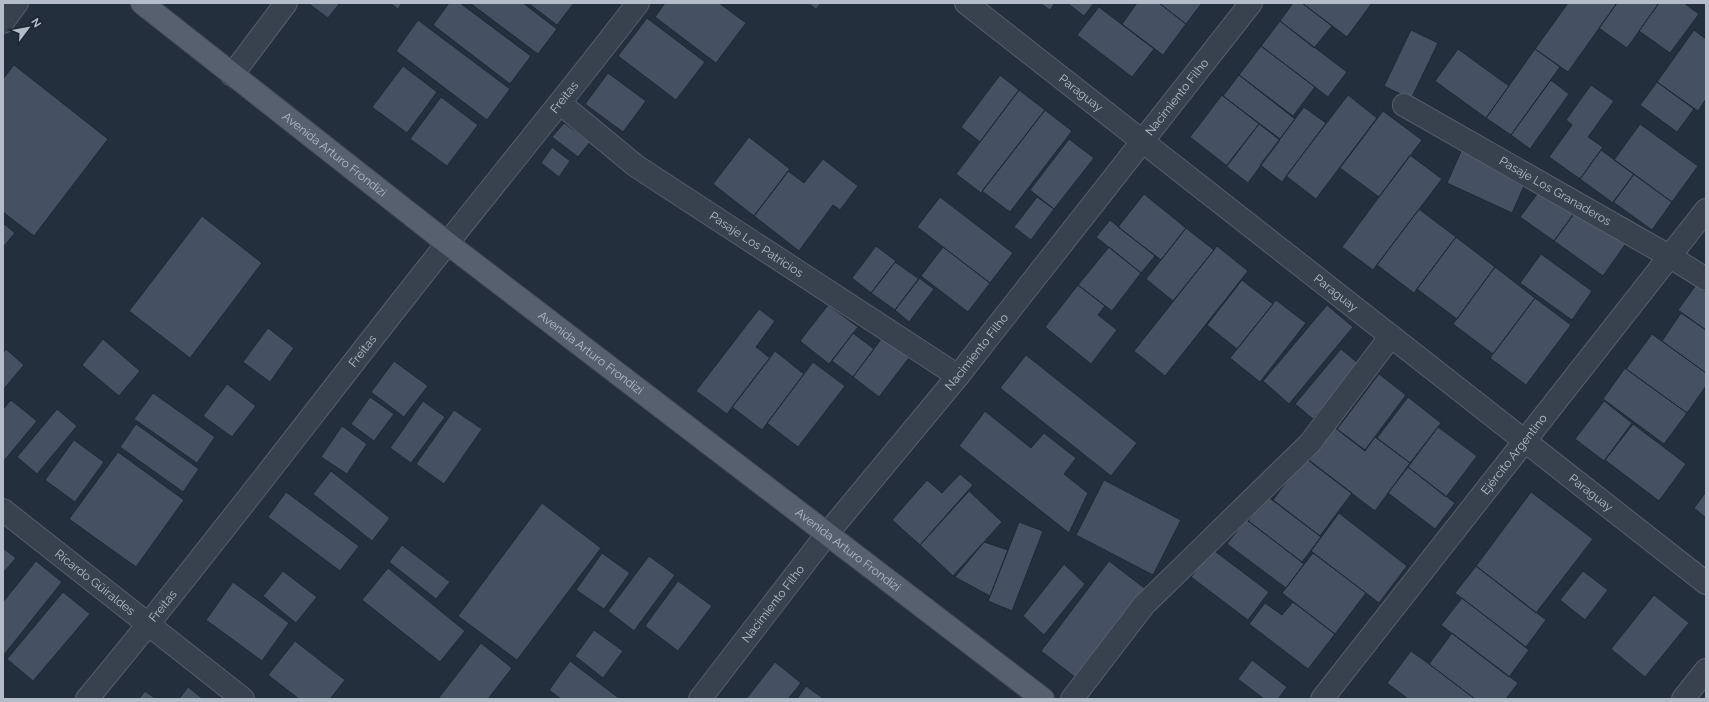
<svg xmlns="http://www.w3.org/2000/svg" width="1709" height="702" font-family="Raleway,sans-serif">
<style>
.building{fill:#455162;stroke:#1f2835}
.lines{fill:none;stroke-linecap:round;stroke-linejoin:round}
.minor-casing{stroke:#565f6c;stroke-width:24}
.major-casing{stroke:#414a57;stroke-width:24}
.minor{stroke:#38414e;stroke-width:22}
.major{stroke:#56606e;stroke-width:22}
.labels{text-anchor:middle;dominant-baseline:central;stroke-width:3;stroke-linejoin:round;paint-order:stroke}
.street-label{font-size:12px;fill:#b4bcc9;stroke:#1d2633}
</style>
<rect width="100%" height="100%" fill="#242f3e"/>
<!-- building -->
<path class="building" d="M308 3H340L328 18Z
M390 3H402L398 9Z
M449 3H460L531 56 510 84 433 25Z
M470 3H523L557 29 538 54Z
M528 3H574L557 25Z
M665 3H719L746 23 716 63 655 17Z
M808 3H821L816 9Z
M1040 3H1055L1050 10Z
M1067 3H1094L1084 16Z
M1137 3H1159L1186 24 1163 55 1122 24Z
M1159 3H1202L1186 24Z
M1293 3H1302L1332 26 1314 48 1280 21Z
M1302 3H1372L1347 37Z
M1568 3H1617L1568 72 1535 49Z
M1617 3H1659L1627 48 1599 28Z
M1659 3H1684L1699 14 1670 53 1639 31Z
M1099 7 1154 49 1132 77 1077 35Z
M647 18 705 62 676 100 618 56Z
M418 20 510 89 487 120 396 51Z
M1280 21 1347 72 1328 97 1261 46Z
M1411 30 1438 43 1411 99 1384 86Z
M1694 30 1706 39V99L1698 111 1657 82Z
M1261 46 1315 87 1293 116 1239 75Z
M1458 49 1509 86 1486 118 1435 81Z
M1535 49 1560 67 1511 135 1486 118Z
M14 65 108 139 34 236 3 212V79Z
M403 66 437 92 407 133 372 107Z
M608 73 646 101 623 132 585 104Z
M1000 75 1019 90 980 142 961 127Z
M1239 75 1295 119 1280 139 1223 96Z
M1551 80 1569 94 1530 149 1511 135Z
M1657 82 1694 109 1677 132 1640 105Z
M1591 85 1614 101 1588 137 1603 147 1580 179 1549 157 1572 125 1566 120Z
M1019 90 1045 110 981 193 956 174Z
M1222 95 1259 124 1227 166 1190 137Z
M1348 95 1377 118 1316 199 1286 176Z
M441 97 478 125 447 166 410 139Z
M1304 107 1326 123 1282 182 1260 165Z
M1045 110 1072 131 1010 212 982 191Z
M1383 111 1422 140 1379 197 1340 168Z
M564 123 590 142 578 157 552 137Z
M1259 124 1280 140 1248 183 1226 166Z
M1640 124 1698 166 1672 202 1614 160Z
M749 137 790 169 754 216 713 184Z
M1069 139 1094 158 1054 209 1030 190Z
M552 147 570 161 559 177 541 163Z
M1463 147 1528 177 1512 213 1447 183Z
M1601 150 1634 174 1613 203 1580 179Z
M1410 155 1442 179 1373 270 1342 247Z
M823 159 858 186 840 210 833 205 799 251 754 216 788 171 804 183Z
M1634 174 1672 202 1652 230 1613 202Z
M1544 185 1577 209 1554 241 1520 217Z
M1144 194 1186 228 1161 260 1118 227Z
M940 197 1013 253 990 283 917 227Z
M1037 197 1054 209 1031 240 1014 227Z
M1579 207 1627 242 1603 276 1554 241Z
M1419 209 1456 237 1414 293 1377 265Z
M202 216 262 263 190 358 129 311Z
M1110 220 1155 256 1141 273 1096 237Z
M3 223 15 233 3 247Z
M1186 228 1214 250 1173 301 1146 279Z
M1456 237 1495 267 1457 319 1417 289Z
M876 246 896 261 871 293 852 278Z
M1217 246 1248 271 1165 376 1134 351Z
M943 247 990 283 968 312 921 276Z
M1109 247 1141 273 1112 311 1078 285Z
M1541 254 1592 291 1572 320 1520 283Z
M895 262 919 279 895 310 871 293Z
M1495 267 1535 298 1493 354 1453 324Z
M919 278 934 289 909 322 895 310Z
M1242 280 1273 304 1237 349 1207 325Z
M1078 285 1105 306 1098 315 1117 330 1091 364 1045 327Z
M1696 285 1706 292V330L1678 310Z
M1535 298 1571 325 1526 385 1490 358Z
M1276 300 1306 323 1260 382 1230 358Z
M828 305 858 327 829 364 800 341Z
M1327 305 1353 327 1289 404 1263 381Z
M759 309 775 321 756 347 770 358 727 414 696 391Z
M1681 313 1706 330V373L1662 341Z
M268 328 294 348 270 382 243 362Z
M853 333 874 349 853 377 832 361Z
M1652 334 1706 373V386L1687 413 1626 369Z
M882 338 909 358 879 397 853 377Z
M103 339 140 371 119 396 82 365Z
M6 349 24 365 3 390V353Z
M1341 349 1359 364 1313 419 1295 404Z
M775 351 804 374 762 430 732 407Z
M1026 355 1137 443 1111 476 1000 388Z
M394 361 428 386 404 417 371 392Z
M813 362 845 386 798 447 767 423Z
M1625 368 1687 413 1664 444 1603 399Z
M1379 374 1406 395 1365 450 1337 429Z
M227 384 256 406 232 437 203 416Z
M153 393 215 437 197 463 134 419Z
M370 397 394 414 374 441 351 424Z
M1408 397 1441 423 1410 463 1377 438Z
M11 400 37 421 3 462V409Z
M423 401 445 417 411 463 390 448Z
M1604 401 1632 423 1604 461 1575 439Z
M57 409 77 426 37 474 17 457Z
M454 410 482 429 444 484 416 464Z
M985 411 1031 448 1044 433 1076 458 1064 474 1088 493 1069 533 959 446Z
M136 424 199 469 183 492 120 447Z
M1633 424 1686 464 1659 501 1605 460Z
M342 426 367 444 347 474 321 457Z
M1334 427 1365 451 1375 437 1410 463 1375 511 1309 461Z
M1438 427 1477 456 1446 497 1408 467Z
M74 440 104 462 75 502 45 480Z
M118 452 184 500 136 567 69 519Z
M1305 457 1352 493 1320 536 1273 500Z
M1408 467 1455 503 1435 529 1388 493Z
M331 471 390 518 372 541 313 494Z
M960 474 973 485 920 545 892 520 927 480 942 493Z
M1104 480 1181 520 1153 575 1076 535Z
M969 491 1002 522 953 576 920 545Z
M286 492 359 546 340 571 268 517Z
M1531 492 1593 539 1536 613 1476 566Z
M1706 492V518L1694 508Z
M1267 496 1321 537 1302 562 1248 521Z
M542 503 601 548 517 660 458 616Z
M1339 513 1407 566 1379 603 1311 551Z
M1246 519 1304 564 1286 588 1227 544Z
M1019 522 1043 531 1012 611 988 601Z
M984 542 1008 550 990 596 955 577Z
M402 545 450 582 436 599 389 562Z
M3 548 16 558 3 573Z
M1212 549 1269 592 1248 620 1191 577Z
M602 553 630 573 604 609 576 590Z
M1313 553 1366 593 1335 634 1282 593Z
M649 556 675 575 634 631 608 611Z
M36 561 62 582 3 656V602Z
M1109 561 1147 590 1079 680 1041 651Z
M1064 564 1085 584 1044 635 1023 616Z
M1476 566 1546 620 1526 647 1455 593Z
M388 568 465 631 440 662 362 600Z
M283 571 317 597 296 623 263 596Z
M1583 571 1608 590 1585 620 1560 600Z
M678 581 712 606 678 651 645 626Z
M233 582 289 623 262 661 206 620Z
M63 592 90 614 33 681 7 659Z
M1654 595 1689 623 1645 677 1611 649Z
M1462 598 1529 650 1509 677 1441 625Z
M1293 602 1335 634 1308 669 1249 624 1265 603 1282 615Z
M594 630 623 651 603 678 575 656Z
M1452 633 1518 683 1506 699H1475L1429 664Z
M295 641 345 680 330 699H299L268 675Z
M481 643 512 668 488 699H438Z
M1411 651 1429 664 1475 699H1408L1387 683Z
M1252 660 1287 687 1278 699H1264L1238 679Z
M570 661 620 699H561L549 690Z
M775 662 801 683 788 699H746Z
M806 686 824 699H797Z
M188 687 203 699H179Z
M145 691 156 699H139Z"/>
<g class="lines">
<!-- minor casing -->
<g class="minor-casing">
<g id="minor">
<path id="s1" d="M966 3 1706 583"/>
<path d="M3 22 17 3"/>
<path d="M232 75 286 3"/>
<path id="s2" d="M561 104 636 166 958 376"/>
<path id="s3" d="M1404 105 1669 256 1706 279"/>
<path id="s4" d="M3 510 243 699"/>
<path id="s5" d="M87 699C197 567 301 429 408 293 484 196 563 101 638 3"/>
<path id="s6" d="M700 699 827 534 958 376 1251 3"/>
<path d="M1072 699 1144 605 1310 443 1391 336"/>
<path id="s7" d="M1322 699 1706 210"/>
<path d="M1683 699 1706 670"/>
</g>
</g>
<!-- major casing -->
<g class="major-casing">
<g id="major">
<path id="s8" d="M142 3 447 243 1043 699"/>
</g>
</g>
<!-- minor -->
<use href="#minor" class="minor"/>
<!-- major -->
<use href="#major" class="major"/>
</g>
<g class="labels">
<!-- street labels -->
<g class="street-label">
<text stroke="none"><textPath href="#s1" startOffset="146">Paraguay</textPath></text>
<text stroke="none"><textPath href="#s5" startOffset="768">Freitas</textPath></text>
<text stroke="none"><textPath href="#s6" startOffset="768">Nacimiento Filho</textPath></text>
<text stroke="none"><textPath href="#s8" startOffset="245">Avenida Arturo Frondizi</textPath></text>
<text stroke="none"><textPath href="#s3" startOffset="174">Pasaje Los Granaderos</textPath></text>
<text stroke="none"><textPath href="#s2" startOffset="241">Pasaje Los Patricios</textPath></text>
<text stroke="none"><textPath href="#s1" startOffset="470">Paraguay</textPath></text>
<text stroke="none"><textPath href="#s5" startOffset="444">Freitas</textPath></text>
<text stroke="none"><textPath href="#s6" startOffset="444">Nacimiento Filho</textPath></text>
<text stroke="none"><textPath href="#s8" startOffset="569">Avenida Arturo Frondizi</textPath></text>
<text stroke="none"><textPath href="#s7" startOffset="311">Ejército Argentino</textPath></text>
<text stroke="none"><textPath href="#s1" startOffset="794">Paraguay</textPath></text>
<text stroke="none"><textPath href="#s8" startOffset="893">Avenida Arturo Frondizi</textPath></text>
<text stroke="none"><textPath href="#s4" startOffset="117">Ricardo Güiraldes</textPath></text>
<text stroke="none"><textPath href="#s6" startOffset="120">Nacimiento Filho</textPath></text>
<text stroke="none"><textPath href="#s5" startOffset="120">Freitas</textPath></text>
</g>
</g>
<!-- border -->
<rect width="1709" height="702" fill="none" stroke="#b4bcc9" stroke-width="8"/>
<!-- north arrow -->
<g transform="translate(28 28) rotate(58)" stroke="#1d2633" stroke-width="3" paint-order="stroke">
<path d="M0-3L7 15L0 10L-7 15Z" fill="#b4bcc9"/>
<text y="-6" font-size="11" font-weight="bold" text-anchor="middle" fill="#b4bcc9">N</text>
</g>
</svg>
